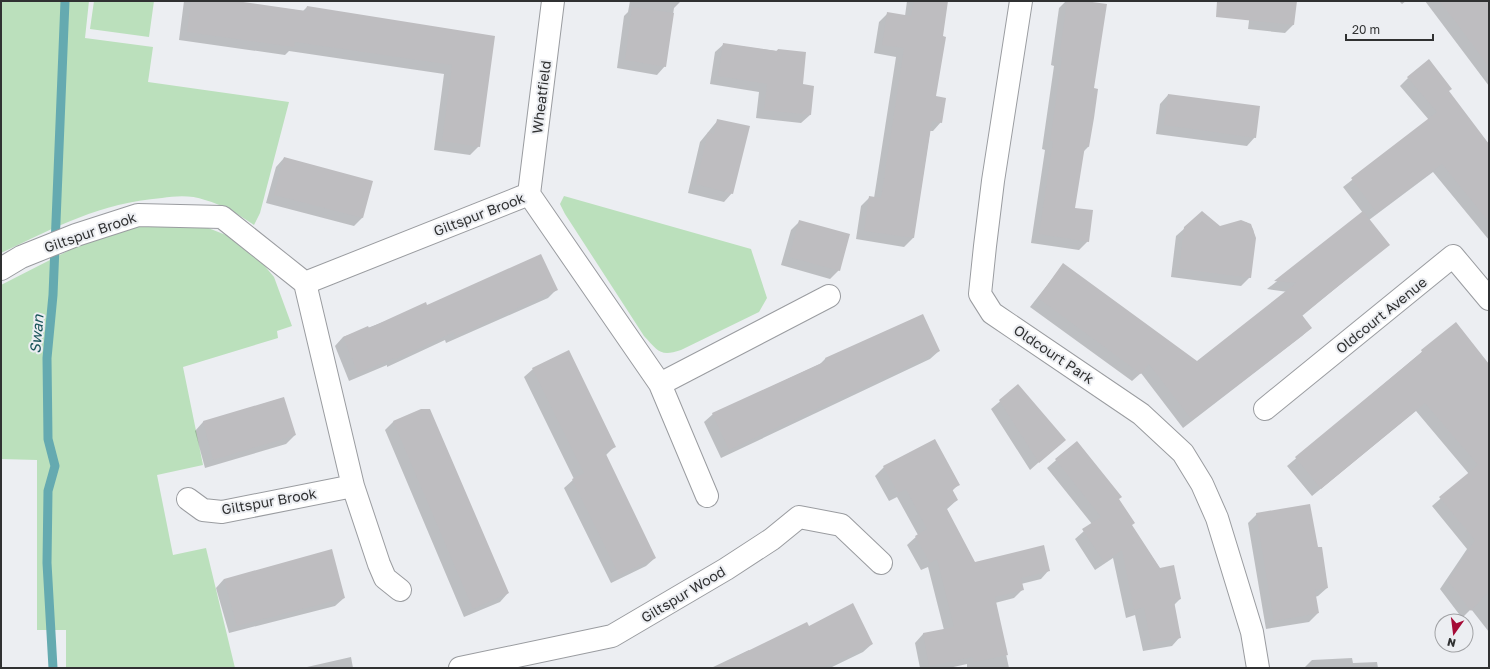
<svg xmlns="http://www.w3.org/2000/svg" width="1490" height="669" font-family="'Golos Text',sans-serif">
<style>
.green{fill:#bbe0bc}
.shadow{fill:#0003}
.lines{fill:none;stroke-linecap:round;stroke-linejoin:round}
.stream{stroke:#65aab0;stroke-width:9}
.building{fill:#bebdc0}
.street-casing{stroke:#9a9ca0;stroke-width:24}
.street{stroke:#fff;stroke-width:22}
.labels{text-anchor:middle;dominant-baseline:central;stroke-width:4;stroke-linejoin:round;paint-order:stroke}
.street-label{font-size:14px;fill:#303132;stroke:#eceef2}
.water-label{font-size:15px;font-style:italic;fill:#175358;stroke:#eceef2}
</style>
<rect width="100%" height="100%" fill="#eceef2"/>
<!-- green -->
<path class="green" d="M1 1H89L85 38 153 47 148 82 289 102 260 213 254 225C238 214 223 205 205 200 191 195 176 196 162 198 100 203 56 227 1 253Z
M94 1H154L149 37 90 29Z
M564 196 751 249 767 298 759 312 681 350C660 357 658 351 644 336L565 214 560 204Z
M153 224 203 226 226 235 263 264 274 277 292 326 277 331 278 338 183 367 203 465 157 475 173 555 206 548 235 668H66V630H37V460L1 459V285L97 236Z"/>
<!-- shadow -->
<path class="shadow" d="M184 1H229L303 11 307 7 494 37 479 146 470 155 434 150 444 74 289 51 285 55 179 40Z
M630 1H681L674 8 665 66 657 75 617 68 624 16 628 12Z
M907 1H947L934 97 941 122 933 131H930L913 238 904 247 856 239 861 206 869 198H874L896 57 874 53 879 22 888 13 905 16Z
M1066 1H1079L1093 89 1088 147 1083 152 1074 208 1088 241 1079 250 1031 243 1045 150 1042 149 1054 66 1051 65 1059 8Z
M1254 1H1296L1293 25 1285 33 1248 29 1251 5Z
M1399 1H1406L1402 4Z
M1425 1H1489V86Z
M724 44 776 51 778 50 802 85 810 115 801 123 756 118 759 92 710 84 715 52Z
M1408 78 1448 92 1489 145V240L1433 172 1369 220 1388 245 1302 316 1311 328 1302 336 1183 428 1141 373 1132 381 1030 307 1063 265 1197 362 1288 292 1267 289 1363 213 1343 187 1429 120 1400 86Z
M1168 95 1255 137 1247 146 1156 134 1160 104Z
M718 120 732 193 724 202 688 193 700 142Z
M284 158 372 182 362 218 354 226 266 203 276 167Z
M799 222 839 270 830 279 781 265 791 230Z
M1246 222 1253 229 1255 238 1250 277 1241 286 1171 277 1176 236 1185 228 1220 227Z
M556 290 548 298 446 343 445 340 387 367V365L349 381 335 346 343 337 427 306Z
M1456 323 1489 366V632L1471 609 1462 618 1440 589 1467 549 1432 506 1469 474 1416 411 1312 496 1287 466Z
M939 351 930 359 721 458 704 422 713 414 820 364 825 359Z
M533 369 615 446 605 456 655 558 646 566 611 583 564 488 574 479 524 377Z
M1018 386 1064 440 1030 470 991 409Z
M283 398 295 435 286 444 205 468 195 431 203 422Z
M421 410 508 593 500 602 464 617 385 430 393 422Z
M1077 442 1118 499 1131 525 1180 599 1174 605 1180 637 1172 646 1143 651 1135 615 1126 618 1113 558 1095 570 1075 539 1092 524 1047 468Z
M884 467 958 485 952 491 957 500 946 510 975 563 1049 570 1041 579 1021 584 1023 589 1014 598 995 603 1009 668H967V664L949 668H920L915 643 923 634 944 630 928 567 921 570 907 545 918 535 897 497 889 501 875 476Z
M1257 514 1317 549 1327 588 1318 596 1315 597 1318 613 1309 622 1266 629 1248 523Z
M224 579 344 598 335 606 229 633 216 588Z
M809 627 872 644 863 652 830 668H711L749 650 750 651Z
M351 657 353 668H306L307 667Z
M1352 658 1353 663 1377 662 1378 668H1304L1312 660Z
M1186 667V668H1161Z"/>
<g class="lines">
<!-- stream -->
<path class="stream" d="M53 668 47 563 48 491 55 466 48 439 47 358 53 295 65 1"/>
</g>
<!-- building -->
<path class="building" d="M191 1H236L306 11 307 6 495 36 480 147 442 141 452 65 295 42 294 47 187 32Z
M914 1H948L943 36 946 37 936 96 946 98 942 123 932 121 914 238 864 231 869 196 881 198 904 48 882 45 887 12 911 16Z
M1067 1H1085L1107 4 1094 88 1098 89 1094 118 1089 147 1085 146 1075 208 1093 210 1089 242 1039 234 1053 141H1050L1062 57H1059Z
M1217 1H1297L1294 25 1216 17Z
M1439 1H1489V67L1455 21Z
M632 7 674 13 666 67 625 60Z
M723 43 777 51 778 49 806 52 803 84 814 86 811 115 764 110 767 84 718 76Z
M1429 59 1452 89 1449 91 1489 144V222L1442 164 1377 213 1351 178 1437 112 1407 77Z
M1168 94 1260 106 1256 138 1164 125Z
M717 119 750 126 733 194 696 184 708 132 714 134Z
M284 157 373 181 363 218 274 195Z
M1202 211 1220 226 1241 220 1251 224 1256 238 1251 278 1179 269 1184 227Z
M1363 211 1390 245 1302 315 1312 328 1192 420 1149 364 1141 374 1038 298 1063 263 1197 361 1296 283 1274 281Z
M799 220 850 234 840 271 789 257Z
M541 254 558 290 455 336 454 332 396 359 395 358 358 373 343 337 368 326 369 328 426 302 427 305Z
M923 314 940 351 729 450 712 413 826 361 825 358Z
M1456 322 1489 364V591L1471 611 1448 581 1475 540 1439 497 1478 465 1425 403 1321 489 1295 457 1422 352 1421 350Z
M569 350 616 447 605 452 656 558 619 575 572 479 584 473 532 368Z
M1018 384 1066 440 1039 463 999 400Z
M284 397 296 435 213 460 203 421Z
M421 409H430L509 593 473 609 393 421Z
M935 439 960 485 952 489 958 500 946 507 975 562 1044 545 1050 571 1021 578 1024 590 995 597 1008 655 974 662 973 657 929 666 923 633 954 627 937 559 930 563 915 536 927 529 906 489 898 493 883 466Z
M1077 441 1122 497 1119 499 1135 523 1132 525 1160 568 1174 565 1181 599 1174 601 1181 638 1151 643 1144 607 1134 610 1122 550 1104 562 1082 529 1101 517 1055 459Z
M1310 504 1318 547H1322L1328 588 1315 590 1319 613 1274 621 1256 513Z
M332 549 345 598 237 626 224 579Z
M853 603 873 644 822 668H713L807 622 809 626Z"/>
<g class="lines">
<!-- street casing -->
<g class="street-casing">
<path id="street" d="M1021 1 993 181 985 246 980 294 992 313 1141 414 1183 453 1202 484 1217 518 1252 632 1258 668
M529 194 660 384 707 496
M529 194 553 1
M1 269 21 257 76 235 138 215 222 217 305 283 529 194
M305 283 353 486 379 564 385 578 400 590
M660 384 829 296
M1265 409 1453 256 1489 299
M188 499 203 510 222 512 353 486
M460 668 612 636 726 569 772 539 799 517 841 525 881 563"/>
</g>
<!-- street -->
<use href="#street" class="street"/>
</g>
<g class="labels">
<!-- street labels -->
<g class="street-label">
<text transform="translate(541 97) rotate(-83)">Wheatfield</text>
<text transform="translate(479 214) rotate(-21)">Giltspur Brook</text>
<text transform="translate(90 232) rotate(-19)">Giltspur Brook</text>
<text transform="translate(1381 315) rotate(-39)">Oldcourt Avenue</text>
<text transform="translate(1054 354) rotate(34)">Oldcourt Park</text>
<text transform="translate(269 501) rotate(-10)">Giltspur Brook</text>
<text transform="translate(683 594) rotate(-31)">Giltspur Wood</text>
</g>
<!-- water labels -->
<g class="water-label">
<text transform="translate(36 334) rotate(-85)">Swan</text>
</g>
</g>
<!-- border -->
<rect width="1490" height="669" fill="none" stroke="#303132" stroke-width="4"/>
<!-- north arrow -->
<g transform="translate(1454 633) rotate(194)"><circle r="19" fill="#eceef2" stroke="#a1a2a5"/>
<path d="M0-3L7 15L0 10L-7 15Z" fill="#a50a36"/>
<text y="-6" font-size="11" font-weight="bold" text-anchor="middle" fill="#303132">N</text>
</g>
<!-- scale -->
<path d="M1346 34v6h87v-6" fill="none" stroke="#303132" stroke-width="2"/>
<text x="1352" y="34" font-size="12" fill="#303132" stroke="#eceef2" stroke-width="3" paint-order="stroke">20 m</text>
</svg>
